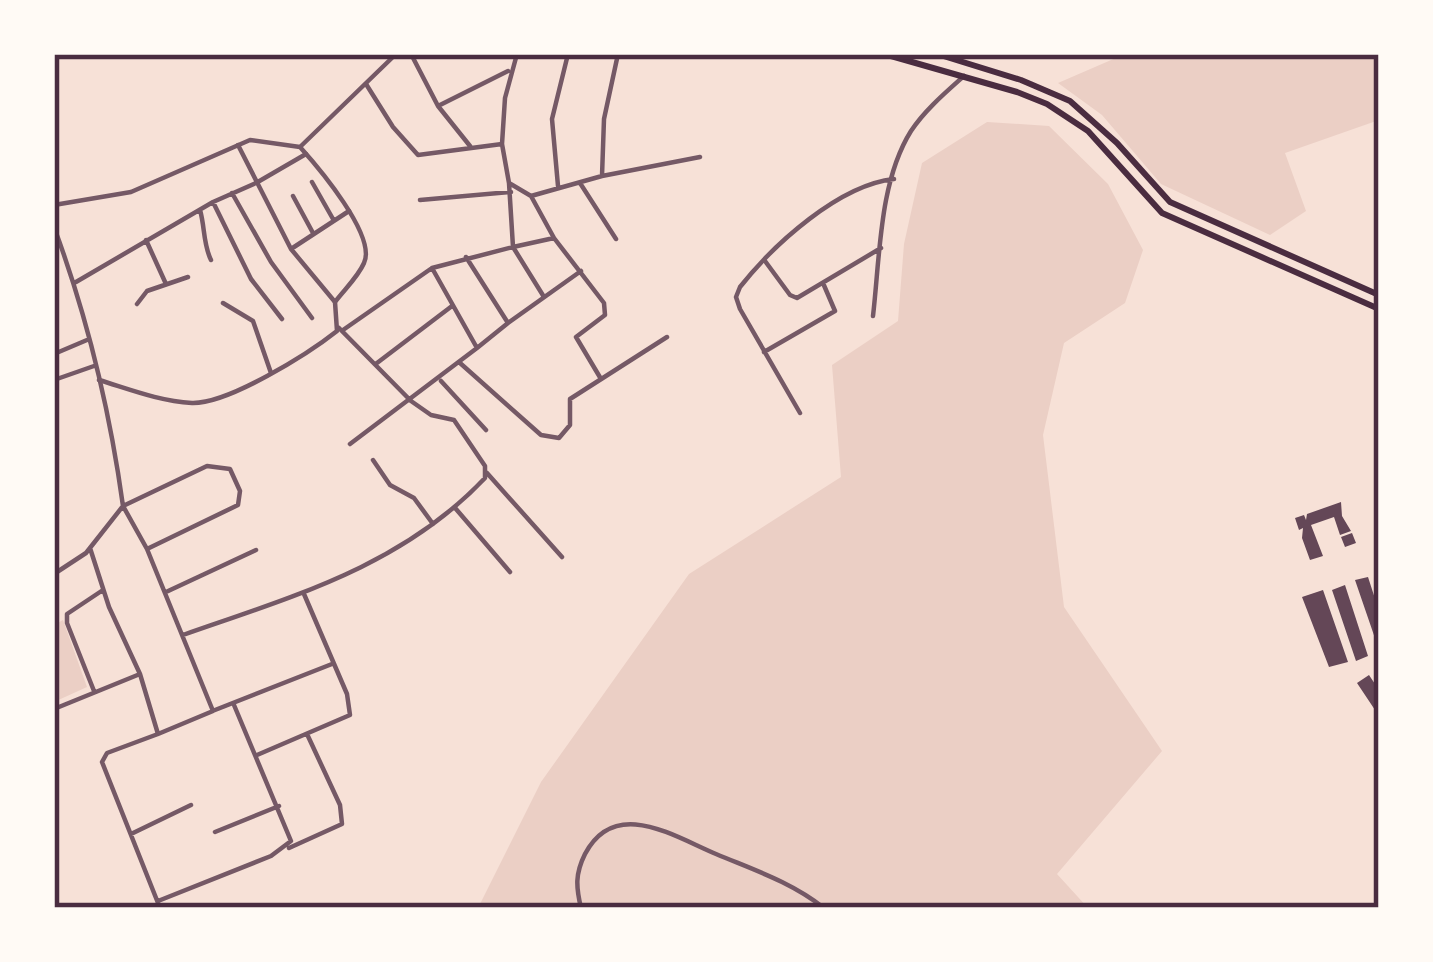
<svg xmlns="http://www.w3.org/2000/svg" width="1433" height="962" font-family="'Space Grotesk',sans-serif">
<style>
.green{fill:#ebcfc5}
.building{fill:#644757}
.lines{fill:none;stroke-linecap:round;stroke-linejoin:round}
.minor{stroke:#755966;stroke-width:4.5}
.tertiary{stroke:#755966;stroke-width:4.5}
.secondary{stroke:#4a2c40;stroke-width:6}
.neatline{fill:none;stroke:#4a2c40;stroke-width:4.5}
</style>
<rect width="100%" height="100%" fill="#f7e1d7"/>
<!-- green -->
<path class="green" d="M1125 54H1379V120L1285 153 1306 211 1270 235 1161 184 1102 115 1058 83Z
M987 122 1049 126 1108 184 1143 250 1125 303 1064 343 1043 435 1064 607 1162 751 1057 874 1088 908H478L541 782 689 574 841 477 832 365 898 321 904 244 922 163Z
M63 620 87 687 54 702V625Z"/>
<!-- building -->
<path class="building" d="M1341 502 1342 516 1351 531 1340 535 1334 517 1311 525 1323 556 1310 560 1302 538 1303 528 1299 530 1295 518 1304 515 1306 520 1307 514Z
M1352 533 1356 543 1345 547 1341 537Z
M1368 577 1379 611 1378 647 1355 580Z
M1345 585 1368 656 1356 661 1332 590Z
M1323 590 1348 662 1329 667 1302 597Z
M1369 675 1379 690V708L1375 710 1357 683Z"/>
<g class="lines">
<!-- minor -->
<path class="minor" d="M411 54 438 106 470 146
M366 84 393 127 418 155 502 144 509 183 531 196 554 238 604 303 605 315 576 337 601 379
M438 106 508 71
M502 144 505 98 517 54
M238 145 291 249 335 302
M602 176 700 157
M312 182 333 219
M509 183 513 247 554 238
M580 183 616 239
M558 186 552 119 568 54
M232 193 271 262 312 318
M293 196 313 233
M531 196 602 176 604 119 618 54
M420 200 511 192
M213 202 251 279 282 319
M200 210C205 227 203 244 211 260
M54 227C87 316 110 412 123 506L86 553 54 574
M146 240 166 284
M291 249 349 211
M466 257 508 323 477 348
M765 261 790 295 797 298 881 248
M76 282 213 202 256 183 306 154
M223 303 253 321 271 373
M137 304 147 291 188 277
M873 316C880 257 879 182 911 131 925 110 945 93 964 76
M508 323 581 271
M343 330 432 268 513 247 544 297
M764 352 835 311 823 283
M54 354 87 340
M377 363 452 306
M460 363 541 435 559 438 570 425V399L667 337
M54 380 94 366
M441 381 486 430
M800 413 740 309 736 297 740 287C774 244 839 185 894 179
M350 444 477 348 432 268
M373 460 390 485 414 498 433 524
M487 473 562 557
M456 509 510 572
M90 548 109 607 140 674
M147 549 238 505 240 491 230 469 207 466 123 506 147 549 213 711 158 734
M166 592 256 550
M183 635C294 596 402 566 485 478V466L454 420 431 415 411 401 339 328
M94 691 67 623V614L103 590
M54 709 140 674 158 734 107 753 102 762 160 908
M215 710 332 664
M257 755 350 715 347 694 304 594
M215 832 279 806
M131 834 191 805
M289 848 342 824 340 805 307 734
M158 901 271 856 291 841 234 705"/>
<!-- tertiary -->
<path class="tertiary" d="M300 147 396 54
M54 205 131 192 250 140 300 147C318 167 377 236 364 263 358 277 344 290 335 302L337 331C308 354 228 404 192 403 159 401 129 389 99 380
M581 908C576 887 575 874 585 854 615 797 673 836 716 854 754 870 791 882 824 908"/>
<!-- secondary -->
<path class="secondary" d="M884 54 1017 92 1047 104 1088 131 1162 213 1379 309
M937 54 1021 80 1070 101 1117 143 1170 202 1379 295"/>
</g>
<!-- border -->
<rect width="1433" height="962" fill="none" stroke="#fffaf5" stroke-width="114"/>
<rect x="57" y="57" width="1319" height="848" class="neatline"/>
</svg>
